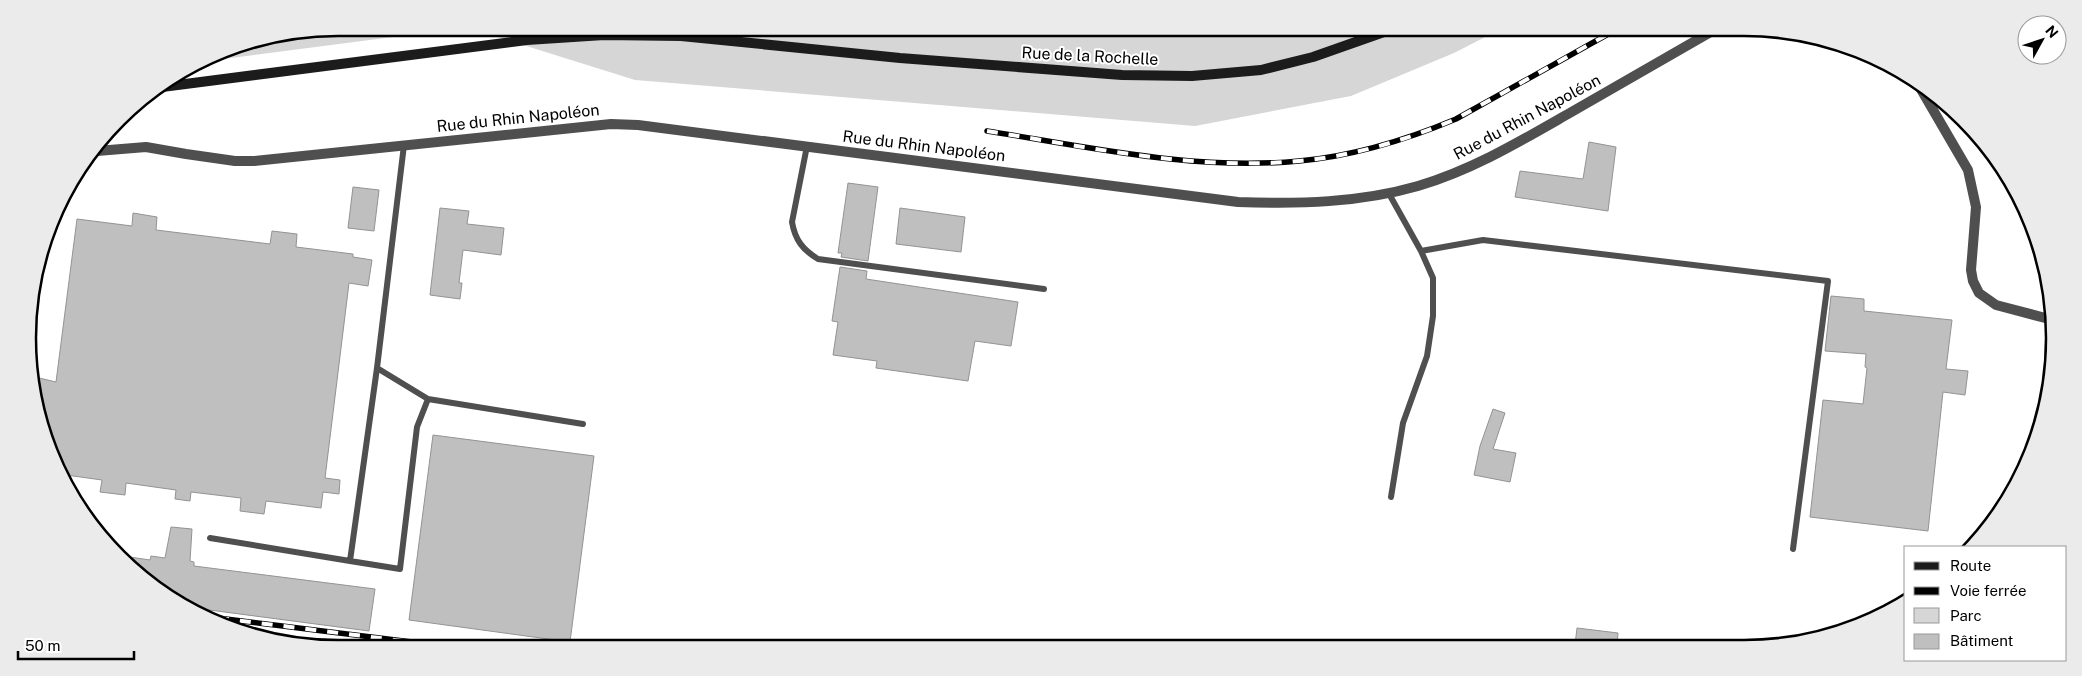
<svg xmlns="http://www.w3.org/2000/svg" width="2082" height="676" font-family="'Public Sans',sans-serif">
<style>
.green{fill:#d6d6d6}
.building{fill:#bfbfbf;stroke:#939393}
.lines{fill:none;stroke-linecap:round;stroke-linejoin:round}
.lane{stroke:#4f4f4f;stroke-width:6}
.street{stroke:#4f4f4f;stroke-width:10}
.secondary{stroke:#1c1c1c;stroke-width:10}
.rail-casing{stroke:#000;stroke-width:5.5}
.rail{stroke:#fff;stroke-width:4;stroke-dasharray:11;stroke-linecap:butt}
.labels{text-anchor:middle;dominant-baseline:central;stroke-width:4;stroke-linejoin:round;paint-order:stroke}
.street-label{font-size:16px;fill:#000;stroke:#fff}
.rim{fill:none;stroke:#000;stroke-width:2.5}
</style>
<rect width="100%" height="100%" fill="#fff"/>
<!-- green -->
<path class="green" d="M338 28H462L201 62 219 51Z
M469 28 1495 32 1454 53 1351 96 1195 126 635 80Z"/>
<!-- building -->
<path class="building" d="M1589 142 1616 147 1608 211 1515 197 1520 171 1583 179Z
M848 183 878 187 868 261 841 257 842 253H838Z
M353 187 379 190 374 231 348 228Z
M440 208 469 211 467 224 504 228 501 255 463 250 459 283H462L460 299 430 295Z
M900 208 965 217 961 252 896 244Z
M133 213 157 217 156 230 270 244 272 231 297 234 296 247 353 254V257L372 260 368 286 349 283 325 478 340 480 339 494 323 492 321 508 266 501 264 514 240 511 241 498 191 492 190 501 175 499 176 490 126 483 125 495 100 492 102 480 66 475 38 418 35 377 56 382 77 219 132 226Z
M840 267 867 271 866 279 1018 302 1011 346 975 341 968 381 876 368 877 361 833 355 838 322 832 321Z
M1831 296 1864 299V311L1952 320 1946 369 1968 371 1965 395 1943 392 1928 531 1810 517 1823 400 1863 404 1867 368 1865 367 1866 354 1825 351Z
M1493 409 1505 413 1493 449 1516 453 1510 482 1474 475 1480 446Z
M433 435 594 456 570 642 409 620Z
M171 527 192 529 190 561 194 562V566L375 589 369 631 194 608 166 596 123 556 150 560 151 556 165 558Z
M1577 628 1618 633 1617 645H1575Z"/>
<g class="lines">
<!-- lane -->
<path class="lane" d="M807 146 792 222C795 240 803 250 818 259L1044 289
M1388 192 1421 251 1433 278V316L1427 356 1403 423 1391 497
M1421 251 1483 240 1828 281 1793 549
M377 368 428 399 583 424
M210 538 350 561 377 368 404 145
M350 561 400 569 417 427 428 399"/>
<!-- street -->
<path class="street" d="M1915 79 1968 170 1976 207 1971 270 1973 281 1979 293 1996 305 2049 319
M97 151 146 147 186 154 235 161H254L611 124 638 125 1238 202C1299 204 1359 203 1418 186 1472 170 1519 142 1568 114 1615 87 1662 60 1709 33"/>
<!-- secondary -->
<path class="secondary" d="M162 87 527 40 604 35 681 36 900 58 1122 75 1192 76 1261 70 1313 57 1384 32"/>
<!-- rail casing -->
<g class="rail-casing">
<path id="rail" d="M987 131C1089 147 1196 171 1299 161 1354 156 1406 140 1456 119L1610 33
M218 618 420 643
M270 639 294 643"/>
</g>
<!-- rail -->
<use href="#rail" class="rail"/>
</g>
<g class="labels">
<!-- street labels -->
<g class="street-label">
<text transform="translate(1090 56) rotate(3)">Rue de la Rochelle</text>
<text transform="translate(1527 117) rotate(-28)">Rue du Rhin Napoléon</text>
<text transform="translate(518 118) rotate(-6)">Rue du Rhin Napoléon</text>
<text transform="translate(924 146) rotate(7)">Rue du Rhin Napoléon</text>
</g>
</g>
<!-- crop -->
<path d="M0 0H2082V676H0ZM338 36H1744A302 302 0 0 1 2046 338V338A302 302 0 0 1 1744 640H338A302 302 0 0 1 36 338V338A302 302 0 0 1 338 36Z" fill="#ebebeb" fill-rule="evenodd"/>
<path class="rim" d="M338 36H1744A302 302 0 0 1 2046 338V338A302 302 0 0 1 1744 640H338A302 302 0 0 1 36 338V338A302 302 0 0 1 338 36Z"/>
<!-- legend -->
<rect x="1904" y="546" width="162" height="115" fill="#ffffff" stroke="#999999"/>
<rect x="1914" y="562" width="25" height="8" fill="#1c1c1c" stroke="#999999"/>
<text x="1950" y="571" font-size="15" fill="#000000">Route</text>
<rect x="1914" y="587" width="25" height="8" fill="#000000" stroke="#999999"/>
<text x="1950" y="596" font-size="15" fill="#000000">Voie ferrée</text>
<rect x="1914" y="608" width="25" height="15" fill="#d6d6d6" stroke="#999999"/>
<text x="1950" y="621" font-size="15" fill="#000000">Parc</text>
<rect x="1914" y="634" width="25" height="15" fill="#bfbfbf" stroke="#999999"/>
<text x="1950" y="646" font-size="15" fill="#000000">Bâtiment</text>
<!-- north arrow -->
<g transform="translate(2042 40) rotate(50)"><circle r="24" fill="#ffffff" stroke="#999999"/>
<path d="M0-4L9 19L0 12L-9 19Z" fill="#000000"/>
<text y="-8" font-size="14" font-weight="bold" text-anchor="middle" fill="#000000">N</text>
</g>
<!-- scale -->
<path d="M18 651v8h116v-8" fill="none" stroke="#000000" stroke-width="2.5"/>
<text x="25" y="651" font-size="15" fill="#000000" stroke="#ffffff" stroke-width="4" paint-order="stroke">50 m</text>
</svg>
